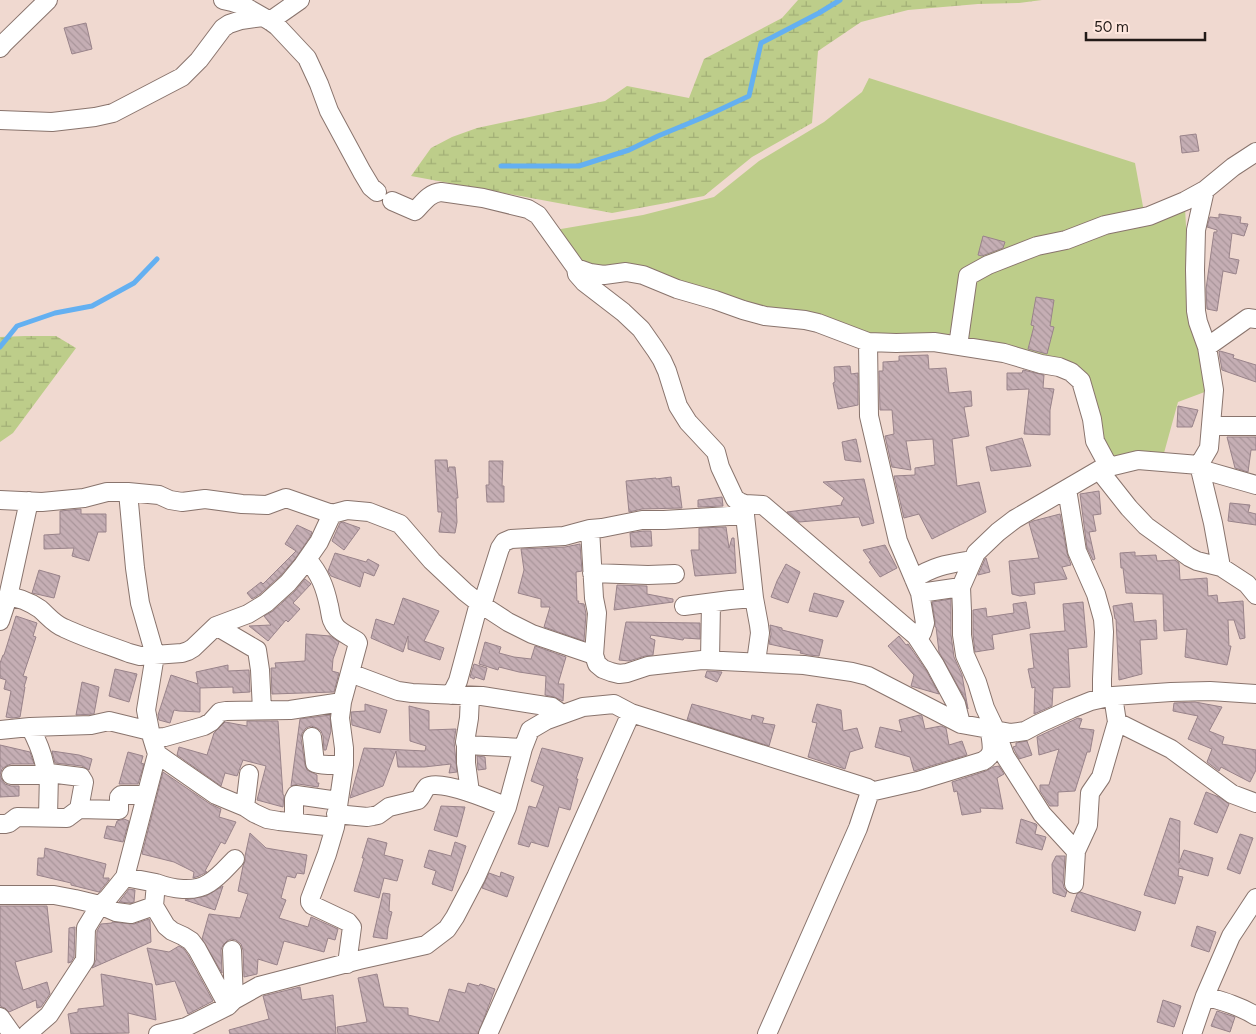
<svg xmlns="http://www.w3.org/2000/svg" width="1256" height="1034" font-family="Figtree,sans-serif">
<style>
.grass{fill:#bdcd8a}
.wetland{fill:url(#wetland-marsh)}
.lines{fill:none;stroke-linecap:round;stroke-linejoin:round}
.stream{stroke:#64b0f1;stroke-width:5}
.building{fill:url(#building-back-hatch);stroke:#99838a}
.street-casing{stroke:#89746d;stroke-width:20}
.street{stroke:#fff;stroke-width:18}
</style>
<defs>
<pattern id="wetland-marsh" width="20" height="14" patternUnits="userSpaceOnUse" patternTransform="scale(1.25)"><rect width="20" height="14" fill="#bdcd8a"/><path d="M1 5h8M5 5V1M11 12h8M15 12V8" fill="none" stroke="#a2af76"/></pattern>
<pattern id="building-back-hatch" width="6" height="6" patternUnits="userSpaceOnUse" patternTransform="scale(1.25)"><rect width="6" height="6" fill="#c5aeb4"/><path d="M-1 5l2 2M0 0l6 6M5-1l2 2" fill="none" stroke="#a9959a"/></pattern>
</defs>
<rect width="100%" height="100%" fill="#f0d9d0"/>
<!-- grass -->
<path class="grass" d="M869 78 1135 163 1144 212 964 272 949 336 864 334 812 312 788 314 579 264 555 230 643 215 714 197 759 161 824 122 862 92Z
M1185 208 1191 317 1210 390 1178 402 1164 453 1109 464 1083 376 963 342 975 279 1046 250Z"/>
<!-- wetland -->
<path class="wetland" d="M798 0H1042L1019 3 978 4 908 10 861 22 818 51 812 123 752 157 704 196 612 213 411 176 431 148 452 137 477 128 605 101 627 86 689 98 704 59 782 18Z
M25 336H56L76 348 13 433 0 442V337Z"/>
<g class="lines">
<!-- stream -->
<path class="stream" d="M501 166H579L629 150 658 136 704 117 749 96 761 43 819 13 840 0
M0 347 17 326 55 313 92 306 134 283 157 259"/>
</g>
<!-- building -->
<path class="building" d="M86 23 92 49 72 54 64 28Z
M1196 134 1199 151 1182 153 1180 136Z
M1219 214 1241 217 1240 223 1248 224 1244 236 1232 233 1229 258 1239 260 1236 274 1223 271 1217 311 1207 309 1206 289 1214 232H1217V230L1207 227 1210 217 1219 218Z
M983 236 1005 242 1003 248 982 256 978 255Z
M1036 297 1054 300 1050 326 1054 327 1047 354 1028 349 1034 326 1031 325Z
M1220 351 1234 355 1233 358 1256 365V382L1222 370 1219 352Z
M928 355 929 369 946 368 949 393 971 391 972 406 964 407 969 436 952 439 957 486 979 482 986 512 932 539 919 514 904 518 894 476 915 475V468L935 465 933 439 906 441 911 470 892 467 885 436 894 434 892 410H880L879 371H883V362L899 361V356Z
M850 366 851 374 858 373V405L838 409 833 383 835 382 834 367Z
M1023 370 1044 375 1043 388 1054 389 1050 410V435L1024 434 1029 389 1007 390V373H1022Z
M1178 406 1198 410 1192 427H1177Z
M1227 437H1256V450H1251L1248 472 1235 468Z
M1022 438 1031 466 991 471 986 447Z
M856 439 861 462 845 460 842 442Z
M435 460H447L448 472 449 467H455L458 498H456L457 522 455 533 439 532 442 512H438Z
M489 461H503L502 486H504V502H487L486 485H489Z
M671 477 672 487 679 486 682 508 642 509 629 512 626 481 656 478V479Z
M864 479 874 523 862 526 859 517 799 522 787 512 842 505 841 504 844 498 823 482Z
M1099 491 1101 514 1093 515 1096 531 1089 532 1095 559 1093 560 1087 548 1080 494Z
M722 497 723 506 698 507V500Z
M1230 503 1250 505 1248 512 1256 514V525L1228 521Z
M81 509V514H106V532H98L89 561 72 556 74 548 44 549V535L60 534V511Z
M1060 514 1067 553 1071 565 1062 567 1067 579 1034 583 1035 594 1020 596 1012 594 1009 561 1039 558 1029 523 1033 521Z
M343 522 360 528 344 550 332 541 340 523Z
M297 525 312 532 310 537 295 559 280 576 260 594 252 599 247 593 261 582 263 584 296 551 285 544Z
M726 527 729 548 732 538H734L736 573 695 576 691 550H699V528Z
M643 531H651L652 546 631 547 630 533Z
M580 544 582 571 576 572 577 601H579L578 603 584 604 586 614 584 641 544 627 550 607H541V599L518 593 524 570 521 549 565 547Z
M885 545 897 568 880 577 869 562 871 561 863 550Z
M1135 552V556L1156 555 1157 561 1175 560 1179 563 1180 580 1207 578 1208 596 1217 595 1218 603 1243 601 1245 638 1240 639 1234 620H1228L1229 646H1231L1227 665 1185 657 1187 629 1164 631 1163 594 1126 593 1123 568H1121L1120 553Z
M335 553 366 562 368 559 379 565 374 576 364 572 360 587 331 576 328 571Z
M986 558 990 572 978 575 985 559Z
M786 564 800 572 788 603 771 597 777 581Z
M39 570 60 576 54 598 32 593Z
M305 579 311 584 293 603 300 609 288 622 286 620 268 641 249 626 271 625 264 616 273 611 295 591Z
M617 585 647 586V594L673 599V602L614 610Z
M814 593 844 601 837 617 809 611Z
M403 598 439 611 424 641 444 648 440 660 408 649V636L403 652 371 638 376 619 394 625Z
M951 599V635L954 657 962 675 968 709 965 699 939 652 936 627H935V621L932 602Z
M1026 602 1030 628 992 635 994 649 975 652 973 634V610L986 608 987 617 1014 613 1013 604Z
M1083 602 1087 647 1068 649 1070 687 1053 688 1052 706 1034 714 1035 687 1032 688 1028 669 1034 668 1030 634 1065 631 1063 604Z
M1132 603 1134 622 1156 620 1157 639 1140 640 1142 674 1119 680 1116 619H1115L1113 606Z
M16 616 37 623 33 636 36 637 23 676 27 677 24 687H25L20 717 12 718 6 717 11 691 4 689 6 680 0 678V663L3 655H4Z
M626 622 700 623V639L684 638 683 640 651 635 650 638 655 640 653 655 645 656 629 661 619 660Z
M770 625 782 628V630L823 640 819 656 809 655 800 653 801 651 769 644 771 634Z
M306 634 330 636 339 642 333 659 332 671 339 673 334 692 272 694 271 668H276L275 663 305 661Z
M899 636 906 645 908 644 926 670 939 694 911 686 914 675 888 646Z
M485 642 501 647 499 653 514 657 531 659 535 646 566 657 558 684H564L563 701 554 697 545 695 546 676 519 672 499 667 498 670 479 664Z
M474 664 487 668 484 680 475 677 474 679 470 677Z
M228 665V671L249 670 250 692 233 693V687L200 688V712L179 711 174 710 170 723 159 720 158 715 171 675 198 684 196 672Z
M115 669 137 674 129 702 109 696Z
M707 671 722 672 717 682 705 677Z
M82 682 99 687 94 714 76 715Z
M1195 702 1222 707 1209 731 1224 737 1222 744 1256 750V770L1250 782 1221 767 1219 771 1207 762 1212 749 1188 739 1198 716 1173 711 1174 703Z
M365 704 387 710 380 733 352 725 351 712 365 711Z
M692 704 751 720 752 715 764 718 762 723 775 725 769 746 687 720Z
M817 704 841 710 843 731 857 728 863 748 850 752 845 769 808 757 817 723 812 722Z
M409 706 429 711V730L456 729 454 741 457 772 449 773 451 764 424 767H398L396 751 383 786 350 798 364 748 425 751 426 746 410 741Z
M330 715 331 731 326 750H324L323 736 321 731 317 728 311 726 306 728 302 733 301 738 305 765 307 770 317 775V783H319L318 787 298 784 291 786 300 719Z
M920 715 922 716 925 729 941 726 946 728 949 745 962 741 967 755 914 771 910 757 875 747 880 727 902 732 899 720Z
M1078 718 1082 719 1079 728 1094 730 1090 752H1087L1075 791 1058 792V806H1050L1040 791V785H1049L1059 749 1039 755 1037 737Z
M247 721H278L283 795H284L283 807 257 800 266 766 243 760 237 776 225 773 221 786 177 755 179 747 207 755 214 733 225 722 247 726Z
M1027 741 1032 755 1019 759 1013 747 1016 746V743Z
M0 745 30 752 34 764H11L6 766 2 769 0 775 2 780 5 784 11 786H19V796L0 797Z
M542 748 583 758 576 779H578L570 810 559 807 548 847 531 842 529 847 518 844 529 806 536 808 544 786 531 781Z
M52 751 79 755 92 759 89 770 82 766 55 763Z
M128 752 143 756 141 763 144 764 138 784H119Z
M477 756 485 757 486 769 478 770Z
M999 766 1004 774 997 778 1003 809 980 808 981 812 962 815 957 791 954 792 952 782 986 771 993 767Z
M163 772 210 804 221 809 219 817 236 822 225 844 221 842 205 871 207 872 199 876 193 878 194 872 174 862 142 854Z
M1206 792 1219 797 1229 804 1217 833 1194 824Z
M441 806 465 807 457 837 434 830Z
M1170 818 1180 821 1179 863 1184 850 1213 858 1208 876 1179 868 1178 876 1183 877 1175 904 1144 895Z
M124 819 129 821 123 842 104 838 107 826 115 827 117 821Z
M1021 819 1036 824 1037 825 1035 834 1046 837 1042 850 1016 843Z
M250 833 266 848 307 855 304 874 297 873 295 878 287 876 281 898 286 900 279 918 308 927 311 917 338 929 335 940 328 938 324 952 284 941 277 965 258 959 257 974 244 977 243 950 241 944 236 940 231 939 227 941 223 945 221 950 222 973 202 939 209 914 240 918 248 894 238 891 243 866 245 861V856Z
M1240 834 1253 838 1240 874 1227 869Z
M368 838 387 843 384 855 403 860 397 881 384 878 379 898 354 891 364 858H362Z
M455 842 466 846 452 891 432 884 436 871 424 867 429 850 451 856Z
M45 848 106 864 103 878H109V880L99 892 71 885V883L37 875 38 858H44Z
M1056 856H1065L1063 883 1064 888 1067 891 1065 897 1053 893 1052 864Z
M501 872 514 877 507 897 482 888 489 873 500 877Z
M223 886 215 910 185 900 206 896Z
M129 889 135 890 134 902 130 903 119 902Z
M1080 892 1141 912 1135 931 1071 911 1077 894Z
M383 893 390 894 389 911 392 912 388 928 387 939 373 937Z
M0 906H47L52 952 15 962 23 990 47 982 50 994 41 1007 37 1008 36 1000 9 1012 5 1008 1 1007 0 1004Z
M149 919 150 921 151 942 92 968 96 960 97 931 101 924 112 923V922L134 924Z
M1197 926 1216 932 1209 952 1191 946Z
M75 927 74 957 71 962 68 963 69 928Z
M179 946 184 949 188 955 213 1001 188 1014 175 981 156 985 147 948 169 952Z
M101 974 152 984 156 1020 128 1013 129 1033 71 1034 68 1014 78 1012V1009L104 1006Z
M377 974 384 1007 408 1008V1015L439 1022 449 989 465 993 468 983 479 986 480 984 495 989 478 1034H338L337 1027 367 1022 358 978Z
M300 987 302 1000 333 995 336 1034H230L229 1030 269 1019 263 996Z
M1163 1000 1181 1006 1174 1027 1157 1022Z
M1217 1011 1235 1017 1230 1032 1211 1026Z"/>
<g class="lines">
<!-- street casing -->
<g class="street-casing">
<path id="street" d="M223 0 232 2 244 6 270 21 277 26 307 58 319 84 329 111 362 172 371 187 377 192
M270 21 300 0
M0 48 4 43 48 0
M0 120 52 122 95 117 113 113 182 77 199 60 223 28 229 24 241 20 263 17
M392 201 415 211C423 203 429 193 441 192L483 198 528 209 538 215 576 268 577 274 584 282 623 312 641 329 655 349 662 360 667 371 678 406 688 422 716 452 720 467 735 499 740 502 745 504 763 505 916 636 935 665 956 704 961 724
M576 268 590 273 604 275 626 272 643 275 677 289 715 300 743 310 765 316 805 320 818 323 868 342 896 343 934 342 1004 353 1041 364 1059 367 1071 372 1081 381 1092 419 1095 441 1109 467
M868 342 869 416 898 541 920 593 925 623 922 633 916 636
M958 346 968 276 988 265 1037 246 1066 240 1105 225 1149 216 1185 201 1205 190
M1207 347 1248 318 1256 319
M1211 426H1256
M1199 465 1213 523 1221 567
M1200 469 1256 485
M1099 470 1129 508 1146 526 1189 557 1197 561 1221 567 1247 584 1256 595
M1067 489 1077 551 1096 594 1103 619 1104 632 1102 679V698
M0 500 42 502 84 498 107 492H128L159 495 170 500 182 502 205 499 242 504 267 505 286 498 332 514 347 510 369 512 400 524 432 561 465 592 479 603 508 622 532 634 594 655 597 664 603 669 611 672 619 674 627 673 648 666 702 660 804 665 852 672 868 676 961 724 1011 733 1025 731 1038 724 1071 709 1091 701 1113 696 1171 692 1210 691 1256 694
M745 504V515L754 598 759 625 760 633 756 662
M590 529 594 598 597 613 594 655
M307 559C320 574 325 587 329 606 331 614 330 621 337 628 342 633 351 637 357 641L358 643 342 702 340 718 344 748V765L335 827 327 854 310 899V902L312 905 348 922 352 927 347 964
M592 573 648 575 675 574
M914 579C935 565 949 564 973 560
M920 593 961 587
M8 597 29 501
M482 605 500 548 504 542 511 539 564 536 590 529 602 528 642 520H664L745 515
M684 606 730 600 754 598
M0 621 8 597C18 597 31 603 40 609 48 616 54 624 64 628 85 638 108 645 129 653L140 656 182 653 188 651 193 648 216 626 248 614 266 603 288 583 303 565 319 542 332 514
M216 626 257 650 260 670 262 710
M710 660 711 603
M350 673 398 691 412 693 482 696 552 707 562 714
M451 695 458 681 479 603
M470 696 469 718 465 742 466 745 523 748
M1113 696 1117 722 1171 749 1232 794 1256 803
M30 727C38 742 44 756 46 773
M0 730 30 727 91 725 109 721 150 731
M312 737 315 763C324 766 334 765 344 765
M153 738 165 737 204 726 211 722 220 712 226 711 290 710 342 702
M466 745V763L470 792
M157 754 216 795 245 807 254 813 267 819 279 821 335 827
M11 775H40L49 773 81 777 84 782 79 809
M245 807 249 774
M336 814 367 817 373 816 378 815 389 807 418 800C422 797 423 791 427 787 439 778 493 801 507 807
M48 817 49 773
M294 822V799L296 795 338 801
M0 824H5L9 823 17 817 67 818 79 809 119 810V797L121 795H146
M1076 851 1088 825 1090 793 1101 777 1117 722
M125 877 156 883 154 906 166 926 172 931 183 936 191 941 197 949 228 1006
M156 883C172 889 194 893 209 883 219 877 227 867 235 859
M1074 884 1076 851 1042 814 1005 756 996 731 985 708 977 682 965 655 962 635V611L961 587 976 553 998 532 1015 519 1099 470 1109 467 1138 460 1199 465 1209 448 1214 390 1207 347 1198 322 1196 311 1195 270 1196 230 1205 190 1233 167 1256 152
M0 895H54L75 899 100 905 116 912 131 914 154 906
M232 950 234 1000
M1205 996C1222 1001 1240 1006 1256 1016
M0 1017 12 1034
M27 1034 49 1015 85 960 86 928 100 905 108 898 125 877 157 754 150 731 146 710 155 655 140 603 135 568 128 492
M158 1034 186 1027 228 1006 234 1000 259 986 359 960 426 945 447 929 455 917 476 877 507 807 523 748 530 730 547 720 583 707 614 704 631 713 868 788 870 792
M488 1034 631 713
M767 1034 858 828 870 792 918 781 983 761C996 754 991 744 990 731
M1192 1034 1205 996 1231 936 1256 898"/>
</g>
<!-- street -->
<use href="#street" class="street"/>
</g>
<!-- scale -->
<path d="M1086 32v8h119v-8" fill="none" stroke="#221a17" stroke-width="2.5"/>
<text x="1094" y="32" font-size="15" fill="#221a17" stroke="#fee6dd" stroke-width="4" paint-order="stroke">50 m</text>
</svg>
